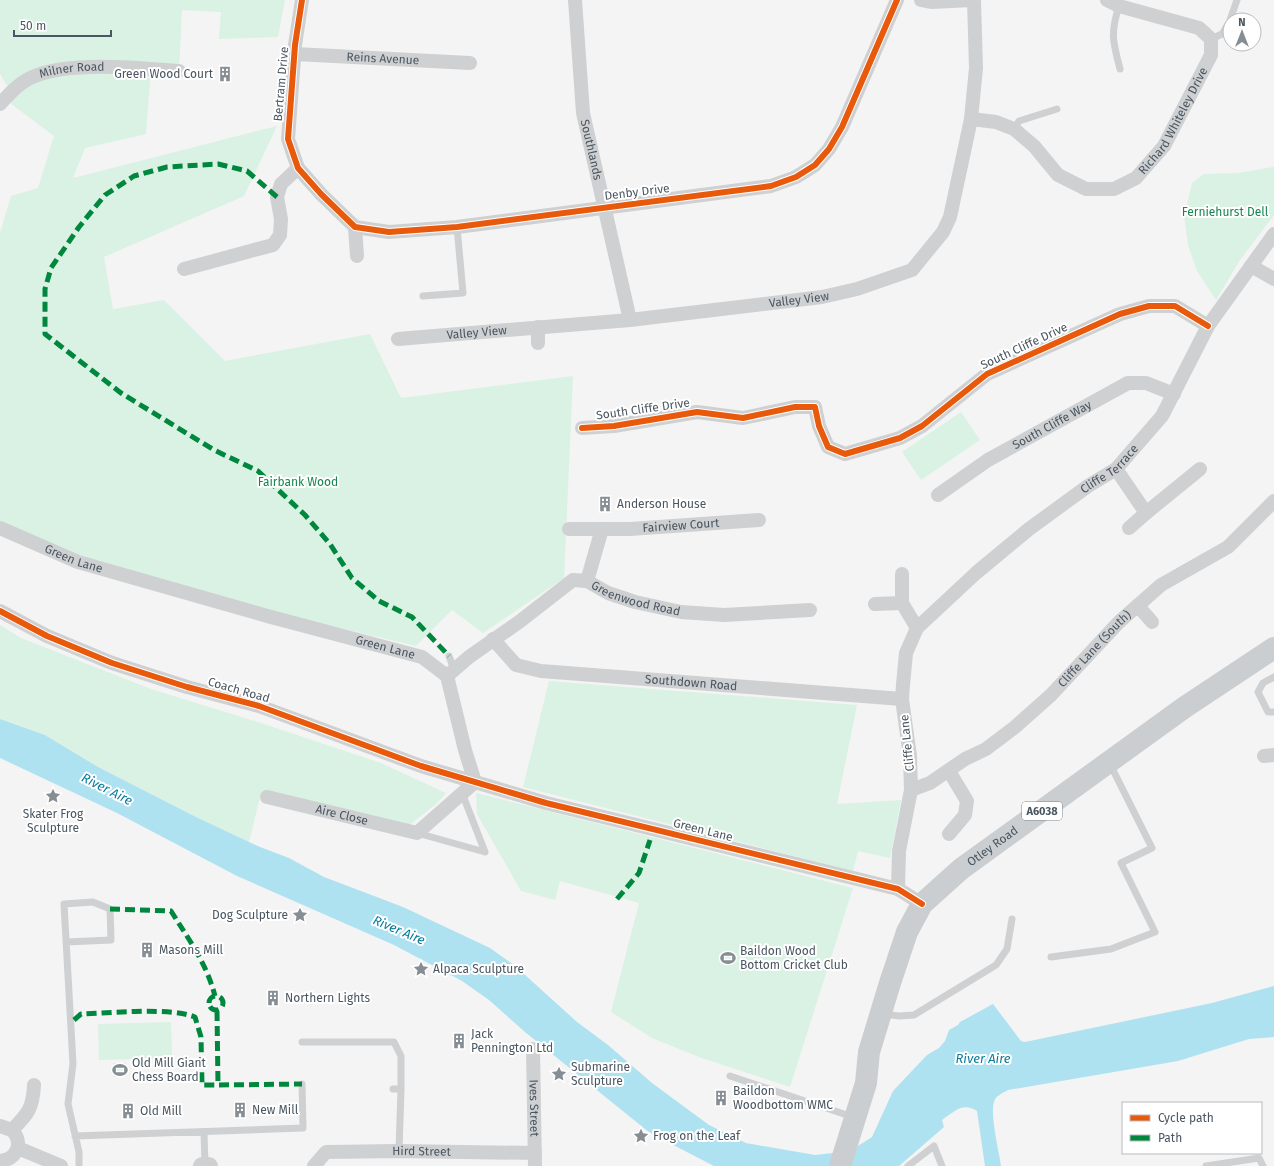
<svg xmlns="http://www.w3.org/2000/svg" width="1274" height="1166" font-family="'Fira Sans',sans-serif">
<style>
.green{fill:#d9f2e3}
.water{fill:#aee2f0}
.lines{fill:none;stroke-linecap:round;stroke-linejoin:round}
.service{stroke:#ced0d2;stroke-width:7}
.minor{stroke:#ced0d2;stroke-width:14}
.tertiary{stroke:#ced0d2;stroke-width:18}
.primary{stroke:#caced1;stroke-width:22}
.quiet{stroke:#00873e;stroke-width:5;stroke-dasharray:10 5;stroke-linecap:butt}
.cycleway-casing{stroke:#fff;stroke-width:8}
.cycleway{stroke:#e8590c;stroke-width:6}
.labels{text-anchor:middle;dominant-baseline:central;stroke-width:4;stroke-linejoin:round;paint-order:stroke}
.shield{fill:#fff;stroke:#808990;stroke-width:1}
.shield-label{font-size:11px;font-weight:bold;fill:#4a5661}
.street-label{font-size:12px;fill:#4a5661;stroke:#fff}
.poi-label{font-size:12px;fill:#4a5661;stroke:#fff;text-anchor:start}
.park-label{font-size:12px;fill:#17864f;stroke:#fff}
.water-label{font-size:13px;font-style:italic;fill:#0c7c9b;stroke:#fff}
</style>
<rect width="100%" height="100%" fill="#f4f4f4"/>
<!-- green -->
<path class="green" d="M0 0H285L278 37 219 39 221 12 182 10 179 71 151 68 146 134 85 148 73 178 277 126 244 196 104 257 113 309 164 300 225 361 370 334 401 398 573 376 564 578 483 633 452 610 416 646 276 613 86 559 0 523V233L11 196 38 188 54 136 10 103 21 84 7 86 0 74Z
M1274 167V215L1240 260 1216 300 1197 271 1188 245 1184 216 1192 183 1204 174 1238 173Z
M961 412 980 440 921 480 902 452Z
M0 625 21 638 151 689 258 722 381 763 446 793 437 803 411 824 396 828 261 793 249 842 196 817 98 767 45 735 0 719Z
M549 681 857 705 837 804 901 800 890 858 858 851 853 871 523 787Z
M476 793 853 888 790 1087 699 1057 652 1038 611 1012 639 903 560 881 555 900 521 891 477 814Z
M171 1022 172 1058 99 1060 98 1024Z
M113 1063H126L127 1076 113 1077Z"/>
<!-- water -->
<path class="water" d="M0 719 45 735 98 767 196 817 260 847 289 858 324 877 403 907 490 948 514 965 577 1022 608 1045 652 1083 709 1125 746 1143 815 1155 850 1151 872 1137 893 1091 927 1055 939 1048 945 1041 949 1030 958 1025 960 1022 993 1004 1021 1041 1025 1042 1212 1003 1274 986V1037L1249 1039 1178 1061 1008 1090C1003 1093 995 1096 994 1102 990 1116 999 1151 1001 1166H985L977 1111C963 1102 955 1111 942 1120L944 1127 899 1166H714L650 1133 525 1032 489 1000 462 981 394 945 237 876 117 813 0 758Z"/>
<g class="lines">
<!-- service -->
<path class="service" d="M1119 6C1110 34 1113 42 1120 69
M1230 20 1237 0
M1211 39 1222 34 1230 21
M1014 129 1019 121 1057 109
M423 296 463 293 457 227
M449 656 454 670
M1274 677 1263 683 1258 692 1268 712H1274
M462 793 485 852
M417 833 485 852
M66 942 111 940 110 909 93 902 64 904 73 1064 68 1104 79 1152V1166
M1051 957 1111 949 1155 932 1121 863 1152 848 1110 764
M883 1014 899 1016 914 1015 996 965 1007 949 1012 919
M302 1042H394L401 1056V1089
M730 1076 853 1117
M393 1089H401L399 1151
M204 1132 205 1165
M75 1136 303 1128 302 1084
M908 1166 934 1146 942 1166
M1206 1166 1259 1158 1263 1166"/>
<!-- minor -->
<g class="minor">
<path d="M302 0 295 45 288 139 298 168 321 194 355 227 389 232 457 227 771 186 796 177 815 165 829 149 842 127 897 0"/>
<path id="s1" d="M575 0 583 113 630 320"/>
<path d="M921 0 931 2 973 0"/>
<path id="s2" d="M295 54 470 63"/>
<path id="s3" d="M0 104C10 93 21 81 35 76 72 61 139 68 179 71"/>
<path id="s4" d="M971 119 996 122 1014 129 1034 146 1058 175 1086 189H1114L1136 178 1164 146 1211 55V39L1199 28 1119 6 1107 0"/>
<path d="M355 227 357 256"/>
<path d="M1251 266 1274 279"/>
<path d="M184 269 273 245 280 235 281 219 277 197 281 184 298 168"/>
<path d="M538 327V343"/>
<path id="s5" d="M398 339 630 320 822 297 857 289 912 270 943 232 950 217 971 119 976 68 974 0"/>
<path d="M582 428 614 426 697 412 743 418 795 407H815L819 426 828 447 845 454 900 438 922 426 987 374 1120 314 1149 306H1175L1208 326"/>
<path d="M1116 469 1146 513 1200 469"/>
<path id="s6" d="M938 495 988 460 1128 383H1146L1174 394"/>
<path id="s7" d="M0 528 78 562 271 617 422 657 447 676 465 750 475 782"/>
<path d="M1129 528 1146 513"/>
<path id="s8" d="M569 529H630L759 520"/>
<path d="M587 581 602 529"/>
<path d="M875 604 902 603"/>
<path d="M1138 606 1152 622"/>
<path d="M0 611 47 636 112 663 187 687 259 706 421 766 546 803 898 889 922 904"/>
<path id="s9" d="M917 628 976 573 1029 529 1088 486 1116 469 1162 416 1208 326 1274 234"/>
<path id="s10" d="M493 639 516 665 541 671 902 699"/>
<path id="s11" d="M447 676 469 657 519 622 573 580 587 581 608 593 635 602 681 612 724 615 810 610"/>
<path d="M1264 756 1274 755"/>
<path d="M949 771 967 801 965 815 949 834"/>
<path id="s12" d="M911 790 930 783 965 759 986 749 1015 727 1051 695 1119 622 1161 585 1228 547 1274 501"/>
<path id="s13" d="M267 797 417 833 475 782"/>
<path d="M898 889 899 851 911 790 910 756 902 699 903 685 906 653 917 628 902 603V574"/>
<path id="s14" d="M533 1049 535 1166"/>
<path d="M0 1126 12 1130C24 1143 17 1159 0 1161"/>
<path d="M12 1130C28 1114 33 1108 34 1085"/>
<path d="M18 1148 61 1166"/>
<path id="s15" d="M314 1166 326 1152 399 1151 535 1153"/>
</g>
<!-- tertiary -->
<path class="tertiary" d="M202 1166H209"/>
<!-- primary -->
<path class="primary" id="s16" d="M840 1166 866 1083 869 1052 890 983 907 932 922 904 961 869 1185 707 1274 648"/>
<!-- quiet -->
<path class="quiet" d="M277 197 247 171 218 164 167 167 134 176 105 195 79 227 51 268 45 289V334L121 393 214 450 258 471 305 515 330 544 352 578 379 601 412 617 449 656
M617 899 639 873 650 840
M110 909 171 911C189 940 206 962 215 996
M209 1003a7 7 0 1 1 14 0a7 7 0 1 1-14 0Z
M217 1011 218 1085 302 1084
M74 1020 81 1014C110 1013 170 1007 195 1017L201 1037 202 1085H218"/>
<!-- cycleway casing -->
<g class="cycleway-casing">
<path id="cycleway" d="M302 0 295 45 288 139 298 168 321 194 355 227 389 232 457 227 771 186 796 177 815 165 829 149 842 127 897 0
M582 428 614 426 697 412 743 418 795 407H815L819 426 828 447 845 454 900 438 922 426 987 374 1120 314 1149 306H1175L1208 326
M0 611 47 636 112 663 187 687 259 706 421 766 546 803 898 889 922 904"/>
</g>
<!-- cycleway -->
<use href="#cycleway" class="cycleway"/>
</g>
<!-- icons -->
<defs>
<g id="building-bare" transform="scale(1.2)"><path d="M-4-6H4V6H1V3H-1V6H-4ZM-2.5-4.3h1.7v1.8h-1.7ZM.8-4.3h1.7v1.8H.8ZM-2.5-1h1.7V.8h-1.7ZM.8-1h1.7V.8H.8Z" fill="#868d94" stroke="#fff" stroke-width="2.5" paint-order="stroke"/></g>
<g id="sight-bare" transform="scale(1.2)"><path d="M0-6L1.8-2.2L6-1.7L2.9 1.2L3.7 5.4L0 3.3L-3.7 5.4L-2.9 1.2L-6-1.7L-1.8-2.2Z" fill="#868d94" stroke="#fff" stroke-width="2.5" paint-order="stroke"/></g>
<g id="stadium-bare" transform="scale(1.2)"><path d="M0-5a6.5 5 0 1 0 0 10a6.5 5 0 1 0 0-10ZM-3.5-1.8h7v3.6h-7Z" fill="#868d94" stroke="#fff" stroke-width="2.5" paint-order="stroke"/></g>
</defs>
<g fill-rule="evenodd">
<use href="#building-bare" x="225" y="74"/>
<use href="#building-bare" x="605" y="504"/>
<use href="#sight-bare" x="53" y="796"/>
<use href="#sight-bare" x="300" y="915"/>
<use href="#building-bare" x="147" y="950"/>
<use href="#stadium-bare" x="728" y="958"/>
<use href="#sight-bare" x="421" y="969"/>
<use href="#building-bare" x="273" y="998"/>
<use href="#building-bare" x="459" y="1041"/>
<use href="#stadium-bare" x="120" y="1070"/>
<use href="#sight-bare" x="559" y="1074"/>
<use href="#building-bare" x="721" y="1098"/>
<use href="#building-bare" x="240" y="1110"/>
<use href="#building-bare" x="128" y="1111"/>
<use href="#sight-bare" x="641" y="1136"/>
</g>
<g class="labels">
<!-- shield labels -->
<rect class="shield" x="1022" y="802" width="40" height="18" rx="3"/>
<g class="shield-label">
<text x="1042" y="811">A6038</text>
</g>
<!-- street labels -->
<g class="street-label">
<text stroke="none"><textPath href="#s2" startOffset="88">Reins Avenue</textPath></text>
<text stroke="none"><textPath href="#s3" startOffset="83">Milner Road</textPath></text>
<text transform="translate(281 84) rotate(-85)">Bertram Drive</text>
<text stroke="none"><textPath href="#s4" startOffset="261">Richard Whiteley Drive</textPath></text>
<text stroke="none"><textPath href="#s1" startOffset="151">Southlands</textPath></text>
<text transform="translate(637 192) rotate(-7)">Denby Drive</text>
<text stroke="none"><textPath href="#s5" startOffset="403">Valley View</textPath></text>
<text stroke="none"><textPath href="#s5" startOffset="79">Valley View</textPath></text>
<text transform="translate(1024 346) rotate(-25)">South Cliffe Drive</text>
<text transform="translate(643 409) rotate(-8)">South Cliffe Drive</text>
<text stroke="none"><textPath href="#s6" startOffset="134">South Cliffe Way</textPath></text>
<text stroke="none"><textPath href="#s9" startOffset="250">Cliffe Terrace</textPath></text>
<text stroke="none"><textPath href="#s8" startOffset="112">Fairview Court</textPath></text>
<text stroke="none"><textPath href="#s7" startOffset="80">Green Lane</textPath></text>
<text stroke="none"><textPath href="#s11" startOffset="225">Greenwood Road</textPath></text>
<text stroke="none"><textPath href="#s7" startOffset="404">Green Lane</textPath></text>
<text stroke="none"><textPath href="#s12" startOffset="234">Cliffe Lane (South)</textPath></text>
<text stroke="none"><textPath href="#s10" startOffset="211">Southdown Road</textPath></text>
<text transform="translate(239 690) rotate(16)">Coach Road</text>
<text transform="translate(907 743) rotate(-96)">Cliffe Lane</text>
<text stroke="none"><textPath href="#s13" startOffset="77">Aire Close</textPath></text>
<text transform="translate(703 830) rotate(14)">Green Lane</text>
<text stroke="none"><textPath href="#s16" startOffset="367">Otley Road</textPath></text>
<text stroke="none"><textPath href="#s14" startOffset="59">Ives Street</textPath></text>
<text stroke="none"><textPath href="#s15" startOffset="114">Hird Street</textPath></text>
</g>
<!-- poi labels -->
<g class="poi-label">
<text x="213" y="74" text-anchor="end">Green Wood Court</text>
<text x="617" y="504">Anderson House</text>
<text x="53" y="814" text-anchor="middle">Skater Frog<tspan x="53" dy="14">Sculpture</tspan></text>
<text x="288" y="915" text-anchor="end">Dog Sculpture</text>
<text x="159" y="950">Masons Mill</text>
<text x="740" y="951">Baildon Wood<tspan x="740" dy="14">Bottom Cricket Club</tspan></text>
<text x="433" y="969">Alpaca Sculpture</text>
<text x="285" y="998">Northern Lights</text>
<text x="471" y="1034">Jack<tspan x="471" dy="14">Pennington Ltd</tspan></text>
<text x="132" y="1063">Old Mill Giant<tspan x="132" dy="14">Chess Board</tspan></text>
<text x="571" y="1067">Submarine<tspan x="571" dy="14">Sculpture</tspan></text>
<text x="733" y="1091">Baildon<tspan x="733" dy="14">Woodbottom WMC</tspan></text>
<text x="252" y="1110">New Mill</text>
<text x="140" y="1111">Old Mill</text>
<text x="653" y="1136">Frog on the Leaf</text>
</g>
<!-- park labels -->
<g class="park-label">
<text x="1225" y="212">Ferniehurst Dell</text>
<text x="298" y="482">Fairbank Wood</text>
</g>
<!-- water labels -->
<g class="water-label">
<text transform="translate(107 789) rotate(27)">River Aire</text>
<text transform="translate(399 930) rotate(23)">River Aire</text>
<text x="983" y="1058">River Aire</text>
</g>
</g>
<!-- legend -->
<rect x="1122" y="1102" width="140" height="52" fill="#ffffff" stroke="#b7bbc0"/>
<rect x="1130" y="1115" width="20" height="6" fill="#e8590c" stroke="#b7bbc0"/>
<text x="1158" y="1122" font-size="12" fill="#4a5661">Cycle path</text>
<rect x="1130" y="1135" width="20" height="6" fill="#00873e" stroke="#b7bbc0"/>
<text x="1158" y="1142" font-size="12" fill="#4a5661">Path</text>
<!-- north arrow -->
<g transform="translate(1242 32)"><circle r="19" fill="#ffffff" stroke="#b7bbc0"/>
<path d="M0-3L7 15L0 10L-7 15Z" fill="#868d94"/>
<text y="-6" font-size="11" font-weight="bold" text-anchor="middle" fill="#4a5661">N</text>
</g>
<!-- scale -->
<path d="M14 30v6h97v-6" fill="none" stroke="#4a5661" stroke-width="2"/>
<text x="20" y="30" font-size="12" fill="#4a5661" stroke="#ffffff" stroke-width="3" paint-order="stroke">50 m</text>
</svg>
